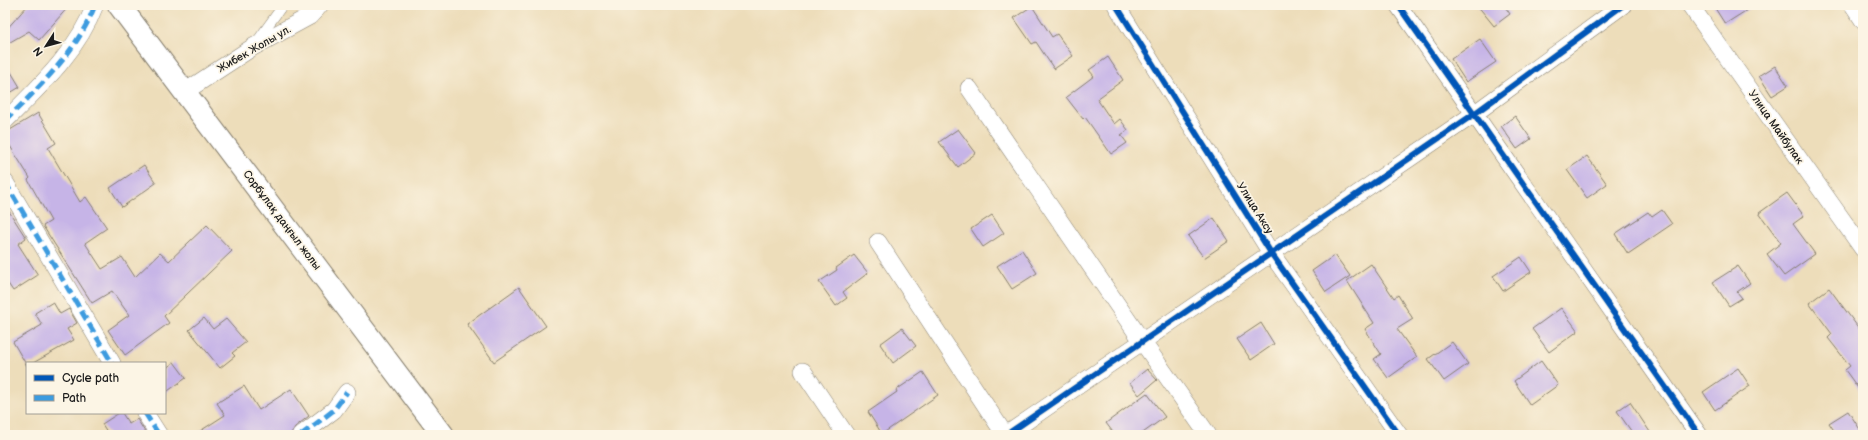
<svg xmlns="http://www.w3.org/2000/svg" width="1868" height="440" font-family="'Balsamiq Sans',sans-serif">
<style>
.building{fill:#c6b4e7}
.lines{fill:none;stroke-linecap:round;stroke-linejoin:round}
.lane-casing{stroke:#847c6b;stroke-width:10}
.street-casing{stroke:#847c6b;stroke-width:18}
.primary-casing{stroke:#847c6b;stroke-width:24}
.lane{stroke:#fff;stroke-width:9}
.street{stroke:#fff;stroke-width:17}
.primary{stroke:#fff;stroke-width:22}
.quiet{stroke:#3c9bdf;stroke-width:5;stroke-dasharray:10 5;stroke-linecap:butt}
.cycleway-casing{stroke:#fcf5e5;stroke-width:8}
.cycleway{stroke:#0057b8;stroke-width:6}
.labels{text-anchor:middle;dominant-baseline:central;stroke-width:3.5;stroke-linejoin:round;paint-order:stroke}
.street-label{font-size:11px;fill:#1c1c1c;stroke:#fcf5e5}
</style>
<rect width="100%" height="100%" fill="#fcf5e5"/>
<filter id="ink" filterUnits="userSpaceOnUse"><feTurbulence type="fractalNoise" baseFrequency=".025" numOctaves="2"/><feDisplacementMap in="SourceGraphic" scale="8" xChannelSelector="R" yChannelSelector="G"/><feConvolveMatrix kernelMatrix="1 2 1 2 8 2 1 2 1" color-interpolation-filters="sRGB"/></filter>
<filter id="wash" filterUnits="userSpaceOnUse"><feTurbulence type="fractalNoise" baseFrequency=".012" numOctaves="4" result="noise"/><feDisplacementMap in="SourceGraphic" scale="16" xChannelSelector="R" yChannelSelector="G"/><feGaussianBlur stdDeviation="0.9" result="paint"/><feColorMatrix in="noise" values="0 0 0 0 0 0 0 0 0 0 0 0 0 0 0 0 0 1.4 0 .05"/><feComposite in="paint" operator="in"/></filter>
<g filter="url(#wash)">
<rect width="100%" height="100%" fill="#edddba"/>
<g id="blocks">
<!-- building -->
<path class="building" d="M28 5H70L39 40 29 31 5 45V31Z
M1477 5H1504L1510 14 1494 26Z
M1713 5H1755L1725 24Z
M1032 6 1052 37 1057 34 1073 56 1054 69 1036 42 1032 44 1014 18Z
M1480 39 1496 62 1466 82 1451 59Z
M1108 57 1123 80 1097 99 1114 124 1120 119 1128 130 1121 135 1127 143 1111 154 1085 117 1083 119 1066 97 1094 76 1089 70Z
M5 62 20 87 5 96Z
M1775 66 1788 86 1772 96 1759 76Z
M38 113 56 143 48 148 80 202 86 197 107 228 85 243 102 269 122 257 135 277 160 253 169 261 207 225 232 251 164 316 169 323 125 355 108 330 129 315 112 291 92 303 43 226 51 221 28 180 30 178 5 138V133Z
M1515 116 1531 139 1517 149 1501 126Z
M958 129 976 153 958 167 939 142Z
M1587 156 1607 184 1587 198 1567 170Z
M144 165 156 183 122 207 110 188Z
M1787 193 1804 216 1793 224 1815 254 1784 276 1767 254 1781 243 1759 213Z
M5 205 26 238 18 244 38 275 13 291 5 279Z
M1662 210 1672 224 1628 254 1615 234 1648 212 1652 217Z
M992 215 1004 233 983 247 971 229Z
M1214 218 1229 241 1204 258 1188 236Z
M1022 250 1037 273 1012 289 997 266Z
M854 255 868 273 843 292 847 298 836 306 819 282 837 270 836 268Z
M1335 255 1350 276 1326 292 1312 271Z
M1521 257 1531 272 1503 291 1493 276Z
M1371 264 1394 298 1398 295 1413 319 1397 329 1417 357 1388 378 1374 359 1381 354 1365 329 1374 323 1347 281Z
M1738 266 1750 283 1737 292 1742 298 1729 306 1713 282Z
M519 287 546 326 494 362 467 324Z
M1829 288 1863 334V395L1845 370 1850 366 1828 338 1832 334 1809 303Z
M53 302 60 314 69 309 77 323 67 329 74 340 33 363H27V366L13 342 42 325 35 313Z
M1561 308 1578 331 1549 352 1532 329Z
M204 318 213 329 226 319 246 342 232 353 235 356 220 368 189 330Z
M1261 323 1274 344 1251 360 1237 339Z
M902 328 916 346 893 363 880 344Z
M1452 342 1468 364 1444 381 1428 359Z
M1541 361 1558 385 1530 405 1514 381Z
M174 362 186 378 165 393V369Z
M1738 368 1750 386 1715 410 1703 392Z
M1147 369 1157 380 1139 395 1130 383Z
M923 372 938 395 882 434 868 412 897 392 896 390Z
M244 386 259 410 291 389 309 416 295 427 290 435H194L225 415 217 403Z
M1147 393 1165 417 1140 435H1115L1106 423Z
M1630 402 1652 435H1634L1617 411Z
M1848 411 1863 434V435H1837L1829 423Z
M119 413H122L129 424 137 419 147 435H109L102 424Z"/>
</g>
</g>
<g filter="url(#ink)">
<use href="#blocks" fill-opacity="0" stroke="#847c6b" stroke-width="1"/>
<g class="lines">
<!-- lane casing -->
<g class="lane-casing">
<path id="lane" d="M257 41 283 5"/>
</g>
<!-- street casing -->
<g class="street-casing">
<path id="street" d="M1116 5 1271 253 1399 435
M1398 5 1699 435
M1690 5 1863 249
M1853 5 1863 20
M969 88 1142 341 1208 435
M186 91 253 47 310 16 320 5
M5 121C39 87 78 51 95 5
M5 182 112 363
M878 242 1005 435
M803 371 846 435
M145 413 159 435
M301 435 334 410 347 392
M1006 435 1474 114 1623 5"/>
</g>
<!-- primary casing -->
<g class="primary-casing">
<path id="primary" d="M119 5 443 435"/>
</g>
<!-- lane -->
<use href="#lane" class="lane"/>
<!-- street -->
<use href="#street" class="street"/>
<!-- primary -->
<use href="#primary" class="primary"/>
<!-- quiet -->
<path class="quiet" d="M5 121C39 87 78 51 95 5
M5 182 112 363
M145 413 159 435
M301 435 334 410 347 392"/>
<!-- cycleway casing -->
<g class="cycleway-casing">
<path id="cycleway" d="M1116 5 1271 253 1399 435
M1398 5 1699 435
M1006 435 1474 114 1623 5"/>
</g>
<!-- cycleway -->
<use href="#cycleway" class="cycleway"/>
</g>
</g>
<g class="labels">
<!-- street labels -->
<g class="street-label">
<text transform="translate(254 49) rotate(-30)">Жибек Жолы ул.</text>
<text transform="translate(1776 127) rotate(55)">Улица Майбулак</text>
<text transform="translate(1255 208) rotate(58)">Улица Аксу</text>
<text transform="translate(282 220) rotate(53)">Сорбұлақ даңғыл жолы</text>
</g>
</g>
<!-- margin -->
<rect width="1868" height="440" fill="none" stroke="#fcf5e5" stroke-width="20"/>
<!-- legend -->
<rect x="26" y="362" width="140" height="52" fill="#fcf5e5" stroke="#a29e95"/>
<rect x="34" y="375" width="20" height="6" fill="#0057b8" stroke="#a29e95"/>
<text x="62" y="382" font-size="12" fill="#1c1c1c">Cycle path</text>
<rect x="34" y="395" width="20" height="6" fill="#3c9bdf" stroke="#a29e95"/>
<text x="62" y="402" font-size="12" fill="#1c1c1c">Path</text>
<!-- north arrow -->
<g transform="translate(46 46) rotate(234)" stroke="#fcf5e5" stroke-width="3" paint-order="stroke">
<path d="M0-3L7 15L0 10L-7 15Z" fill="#1c1c1c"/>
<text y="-6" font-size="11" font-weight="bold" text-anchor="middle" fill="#1c1c1c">N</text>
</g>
</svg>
